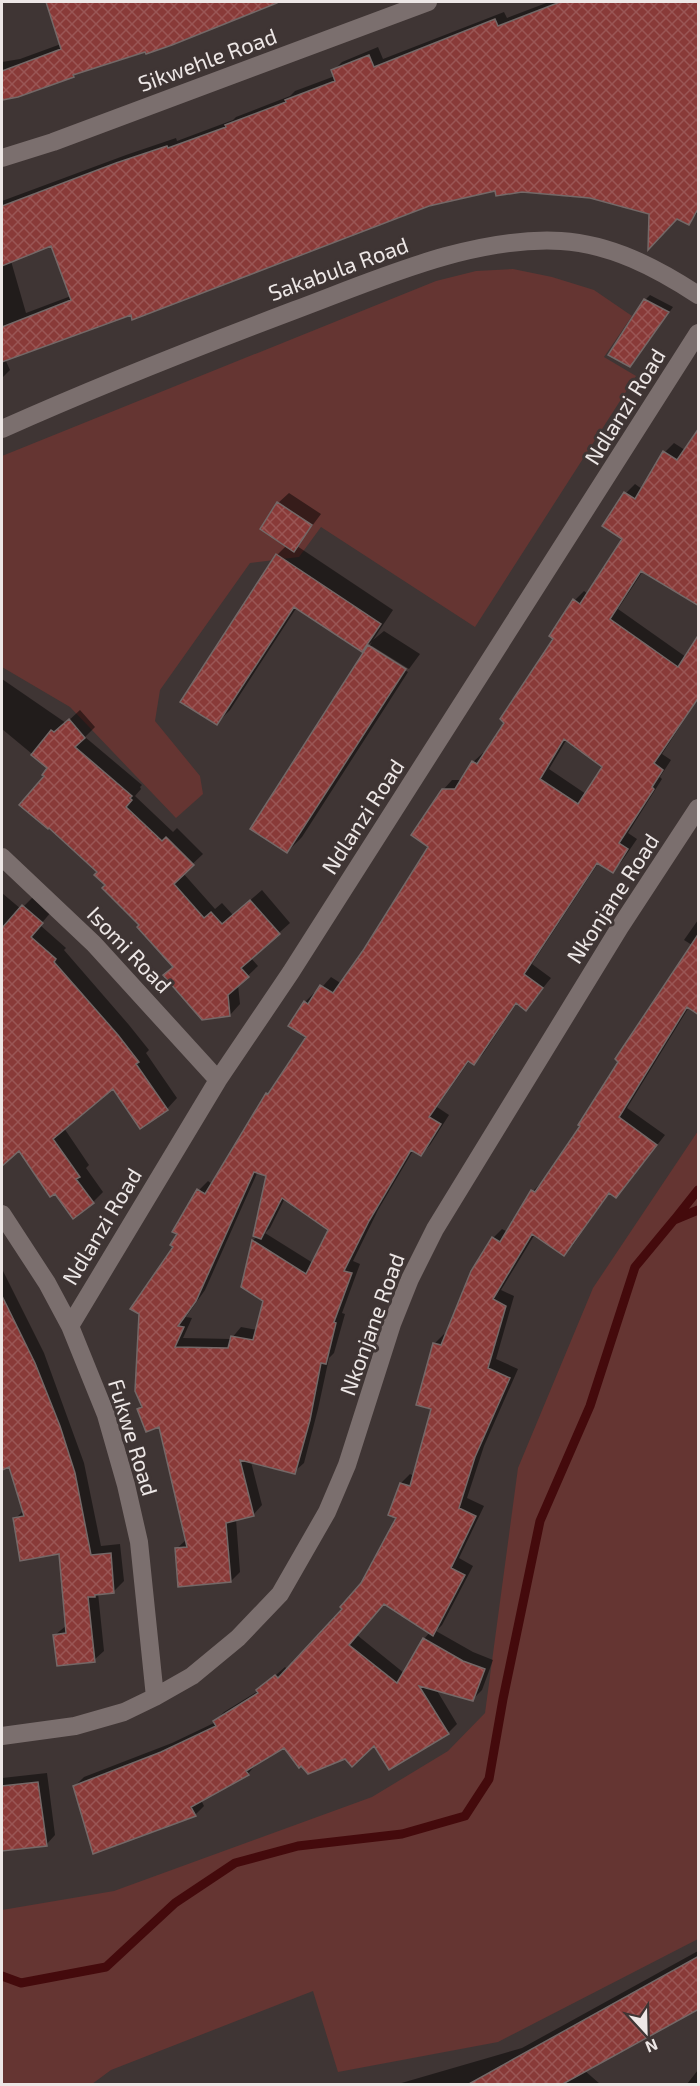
<svg xmlns="http://www.w3.org/2000/svg" width="700" height="2086" font-family="'Exo 2',sans-serif">
<style>
.green{fill:#653532}
.shadow{fill:#0007;fill-rule:evenodd}
.lines{fill:none;stroke-linecap:round;stroke-linejoin:round}
.stream{stroke:#440a0c;stroke-width:9}
.building{fill:url(#building-cross-hatch);stroke:#746867;stroke-width:1.5;fill-rule:evenodd}
.minor{stroke:#7b6f6e;stroke-width:18}
.labels{text-anchor:middle;dominant-baseline:central;stroke-width:6;stroke-linejoin:round;paint-order:stroke}
.street-label{font-size:22px;fill:#ede7e6;stroke:#3f3534}
</style>
<defs>
<pattern id="building-cross-hatch" width="8" height="8" patternUnits="userSpaceOnUse" patternTransform="scale(1.5)"><rect width="8" height="8" fill="#893a38"/><path d="M0 0l8 8M0 8l8-8" fill="none" stroke="#9a5655"/></pattern>
</defs>
<rect width="100%" height="100%" fill="#3f3534"/>
<!-- green -->
<path class="green" d="M513 269 552 277 594 290 632 316 604 357 636 376 475 627 321 527 299 557 250 563 160 690 155 721 200 776 203 794 176 818 70 707 2 667V456L436 281 476 271Z
M698 1131V1939L498 2042 338 2072 313 1991 111 2070 92 2084H2V1910L114 1891 372 1797 448 1751 485 1713 518 1468 593 1288Z"/>
<!-- shadow -->
<path class="shadow" d="M48 2H277L171 44 146 50 76 73 73 75 18 96 2 99V62L20 59 61 44Z
M549 2H698V212L689 223 677 217 651 213 590 196 496 189 429 204 5 359 10 370 2 378V201L126 155 176 138 177 141 233 120 236 117 290 96 295 91 335 76 333 71 342 62 378 47 383 59 504 12 507 18ZM51 244 71 296 26 313 11 261Z
M650 295 673 307 635 360 645 300Z
M674 443 685 450 643 571 618 609 686 657 698 637V699L662 754 671 760 660 777 662 779 628 833 637 839 622 861 613 871 599 862 532 964 551 978 526 1009 517 1003 483 1054 474 1063 470 1060 437 1107 449 1115 430 1145 421 1154 414 1149 378 1210 353 1261 360 1264 342 1313 345 1314 334 1353 329 1358 318 1409 304 1463 294 1472 251 1462 262 1505 253 1515 236 1519 240 1572 231 1581 176 1549 186 1540 160 1425 139 1410 143 1406 175 1246 199 1190 208 1181 212 1184 267 1094 275 1086 308 1037 305 1002 314 993 316 994 331 977 342 984 430 846 443 790 452 780H462L473 762 483 753 485 754 506 722 555 638 551 635 575 600 584 591 588 594 624 538 604 525 626 493 635 484 642 489 665 452ZM567 739 604 766 586 794 549 769ZM258 1171 268 1175 258 1236 253 1240 243 1287 265 1300 257 1330 241 1327 231 1339 183 1338 192 1318 186 1317 205 1290ZM285 1198 330 1230 313 1263 265 1233 270 1228Z
M289 493 321 514 297 546 393 610 373 640 384 631 420 654 409 669 372 646 370 648 408 672 302 837 287 852 252 829 372 642 362 650 297 607 230 710 217 723 277 555 287 545 262 529 278 503Z
M2 679 66 723 80 710 95 727 85 737 142 785 140 787 141 789 135 796 173 832 177 828 203 854 183 873 215 909 222 903 233 915 262 890 290 923 251 958 258 966 238 985 240 1004 230 1015 175 966 107 885 46 776 49 768 2 729Z
M2 893 21 909 34 896 52 911 40 925 66 948 64 950 129 1025 149 1050 146 1053 177 1098 167 1109 114 1087 64 1128 89 1165 86 1168 103 1192 93 1202 19 1148 10 1156 2 1145V996L43 1031 62 1008 2 955Z
M698 920V1007H689L627 1108 665 1135 625 1186 616 1196 610 1192 573 1245 564 1254 535 1234 501 1290 514 1296 496 1359 518 1369 484 1446 467 1498 484 1506 459 1558 473 1566 442 1625 436 1631 473 1652 493 1660 482 1690 473 1699 436 1689 457 1724 448 1733 375 1744 285 1746 256 1764 248 1774 201 1800 204 1806 195 1815 75 1786 84 1777 172 1743 216 1722 215 1721 224 1712 258 1691 285 1667 288 1670 345 1609 362 1584 398 1517 401 1483 410 1474 414 1476 433 1408 418 1404 435 1343 444 1334 446 1335 493 1238 502 1229 508 1232 533 1191 542 1182 543 1183 582 1126 692 945 684 940ZM384 1603 430 1632 424 1639 404 1673 357 1635Z
M2 1271H3L44 1353 84 1463 101 1546 120 1544 124 1581 114 1591 98 1593 104 1651 94 1660 55 1635 67 1625 60 1552 15 1519 24 1510 10 1465 2 1469Z
M47 1773 55 1835 46 1845 2 1850V1778Z
M698 1951V2007L584 2070 600 2084H398L522 2048Z
M698 2070V2084H687Z"/>
<g class="lines">
<!-- stream -->
<path class="stream" d="M675 1219 698 1190
M2 1976 21 1983 106 1967 175 1903 235 1863 298 1846 402 1834 465 1816 489 1779 503 1699 540 1521 590 1406 635 1267 674 1220 698 1210"/>
</g>
<!-- building -->
<path class="building" d="M46 2H277V3L172 45 146 54 145 52 73 75 74 77 18 97 2 100V71L61 49Z
M560 2H699V207L689 225 677 219 648 250 649 214 590 198 522 192 496 196 495 191 429 206 132 320 131 315 2 362V327L71 300 51 246 2 266V206L116 163 167 146 168 148 226 127 225 125 286 102 285 100 335 81 331 70 369 55 374 67 495 19 498 26Z
M644 299 669 312 630 367 608 355Z
M699 428V606L641 571 610 619 678 667 699 634V697L654 763 663 770 652 787 654 789 619 843 628 849 613 873 597 863 524 974 543 988 526 1011 516 1003 474 1065 468 1061 429 1117 441 1124 421 1156 411 1150 369 1221 344 1271 352 1273 334 1322 336 1323 326 1364 321 1363 310 1420 295 1474 240 1460 254 1516 226 1523 231 1582 178 1587 175 1548 187 1547 159 1427 146 1432 137 1409 142 1407 135 1391 139 1314 130 1309 173 1247 170 1245 177 1234 172 1232 197 1189 205 1194 266 1093 268 1094 306 1037 288 1026 304 1001 308 1004 320 985 333 993 364 949 428 847 411 835 442 789H455L472 761 477 764 504 723 500 719 553 639 549 636 573 599 580 604 622 539 602 526 624 492 635 499 663 451 677 460ZM564 739 602 767 578 804 540 779ZM254 1172 266 1176 253 1236 261 1239 282 1198 328 1230 306 1274 252 1240 241 1287 263 1301 253 1340 231 1336 228 1348 175 1347 184 1327 178 1326 196 1301Z
M277 502 312 525 294 552 260 529Z
M276 554 381 624 362 652 294 607 217 725 180 702Z
M368 645 406 669 287 853 250 829Z
M69 719 85 738 75 747 132 796 130 798 132 800 126 807 162 841 166 837 194 865 174 884 204 918 211 912 222 924 250 900 280 934 241 968 249 977 228 995 230 1016 202 1020 163 975 173 967 137 927 139 925 102 888 105 885 94 875 97 872 49 828 48 829 19 805 44 776 42 775 47 768 31 755 51 730 54 732Z
M22 905 43 923 31 937 56 959 54 962 118 1035 139 1062 136 1064 168 1110 140 1129 113 1089 53 1139 80 1177 76 1179 94 1203 73 1219 55 1194 50 1197 19 1151 2 1166V928Z
M699 933V1015L687 1007 619 1117 657 1145 616 1198 609 1193 564 1256 532 1234 493 1299 506 1306 488 1368 510 1378 475 1457 459 1508 476 1516 451 1568 465 1575 433 1636 384 1604 349 1645 397 1683 423 1638 463 1661 485 1669 473 1701 419 1686 449 1734 389 1770 374 1746 352 1767 345 1759 308 1774 301 1766 299 1768 284 1748 246 1771 249 1775 191 1807 196 1816 93 1854 73 1786 161 1752 216 1726 213 1721 258 1693 256 1690 275 1675 278 1678 342 1609 340 1607 361 1583 396 1518 388 1515 400 1483 410 1486 431 1409 416 1405 433 1343 441 1345 471 1271 492 1237 500 1242 531 1190 535 1192 580 1126 578 1125 618 1062 615 1059Z
M2 1296 35 1363 60 1426 75 1473 91 1555 111 1553 114 1593 95 1595V1597H88L95 1662 57 1666 53 1635 66 1633 59 1554 20 1561 13 1518 24 1516 9 1467 2 1470Z
M38 1782 47 1846 2 1851V1786Z
M699 1956V2009L561 2085H467Z"/>
<g class="lines">
<!-- minor -->
<path class="minor" d="M2 158 53 142 428 2
M2 429C98 386 197 347 295 310 378 279 472 236 561 241 611 244 657 268 698 295
M2 857 94 944 218 1080
M2 1214 47 1283 70 1326 106 1415 126 1485 139 1542 155 1697
M70 1326 218 1080 291 972 698 333
M2 1736 75 1726 124 1712 155 1697 192 1676 238 1638 280 1594 327 1512 347 1465 392 1324 410 1279 435 1229 620 927 698 808"/>
</g>
<g class="labels">
<!-- street labels -->
<g class="street-label">
<text transform="translate(207 59) rotate(-20)">Sikwehle Road</text>
<text transform="translate(338 268) rotate(-20)">Sakabula Road</text>
<text transform="translate(624 406) rotate(-58)">Ndlanzi Road</text>
<text transform="translate(362 816) rotate(-57)">Ndlanzi Road</text>
<text transform="translate(612 898) rotate(-57)">Nkonjane Road</text>
<text transform="translate(130 949) rotate(46)">Isomi Road</text>
<text transform="translate(101 1226) rotate(-59)">Ndlanzi Road</text>
<text transform="translate(371 1324) rotate(-70)">Nkonjane Road</text>
<text transform="translate(134 1437) rotate(73)">Fukwe Road</text>
</g>
</g>
<!-- border -->
<rect width="700" height="2086" fill="none" stroke="#ede7e6" stroke-width="6"/>
<!-- north arrow -->
<g transform="translate(646 2032) rotate(158)" stroke="#3f3534" stroke-width="4.5" paint-order="stroke">
<path d="M0-4.5L10 22L0 15L-10 22Z" fill="#ede7e6"/>
<text y="-9" font-size="16" font-weight="bold" text-anchor="middle" fill="#ede7e6">N</text>
</g>
</svg>
